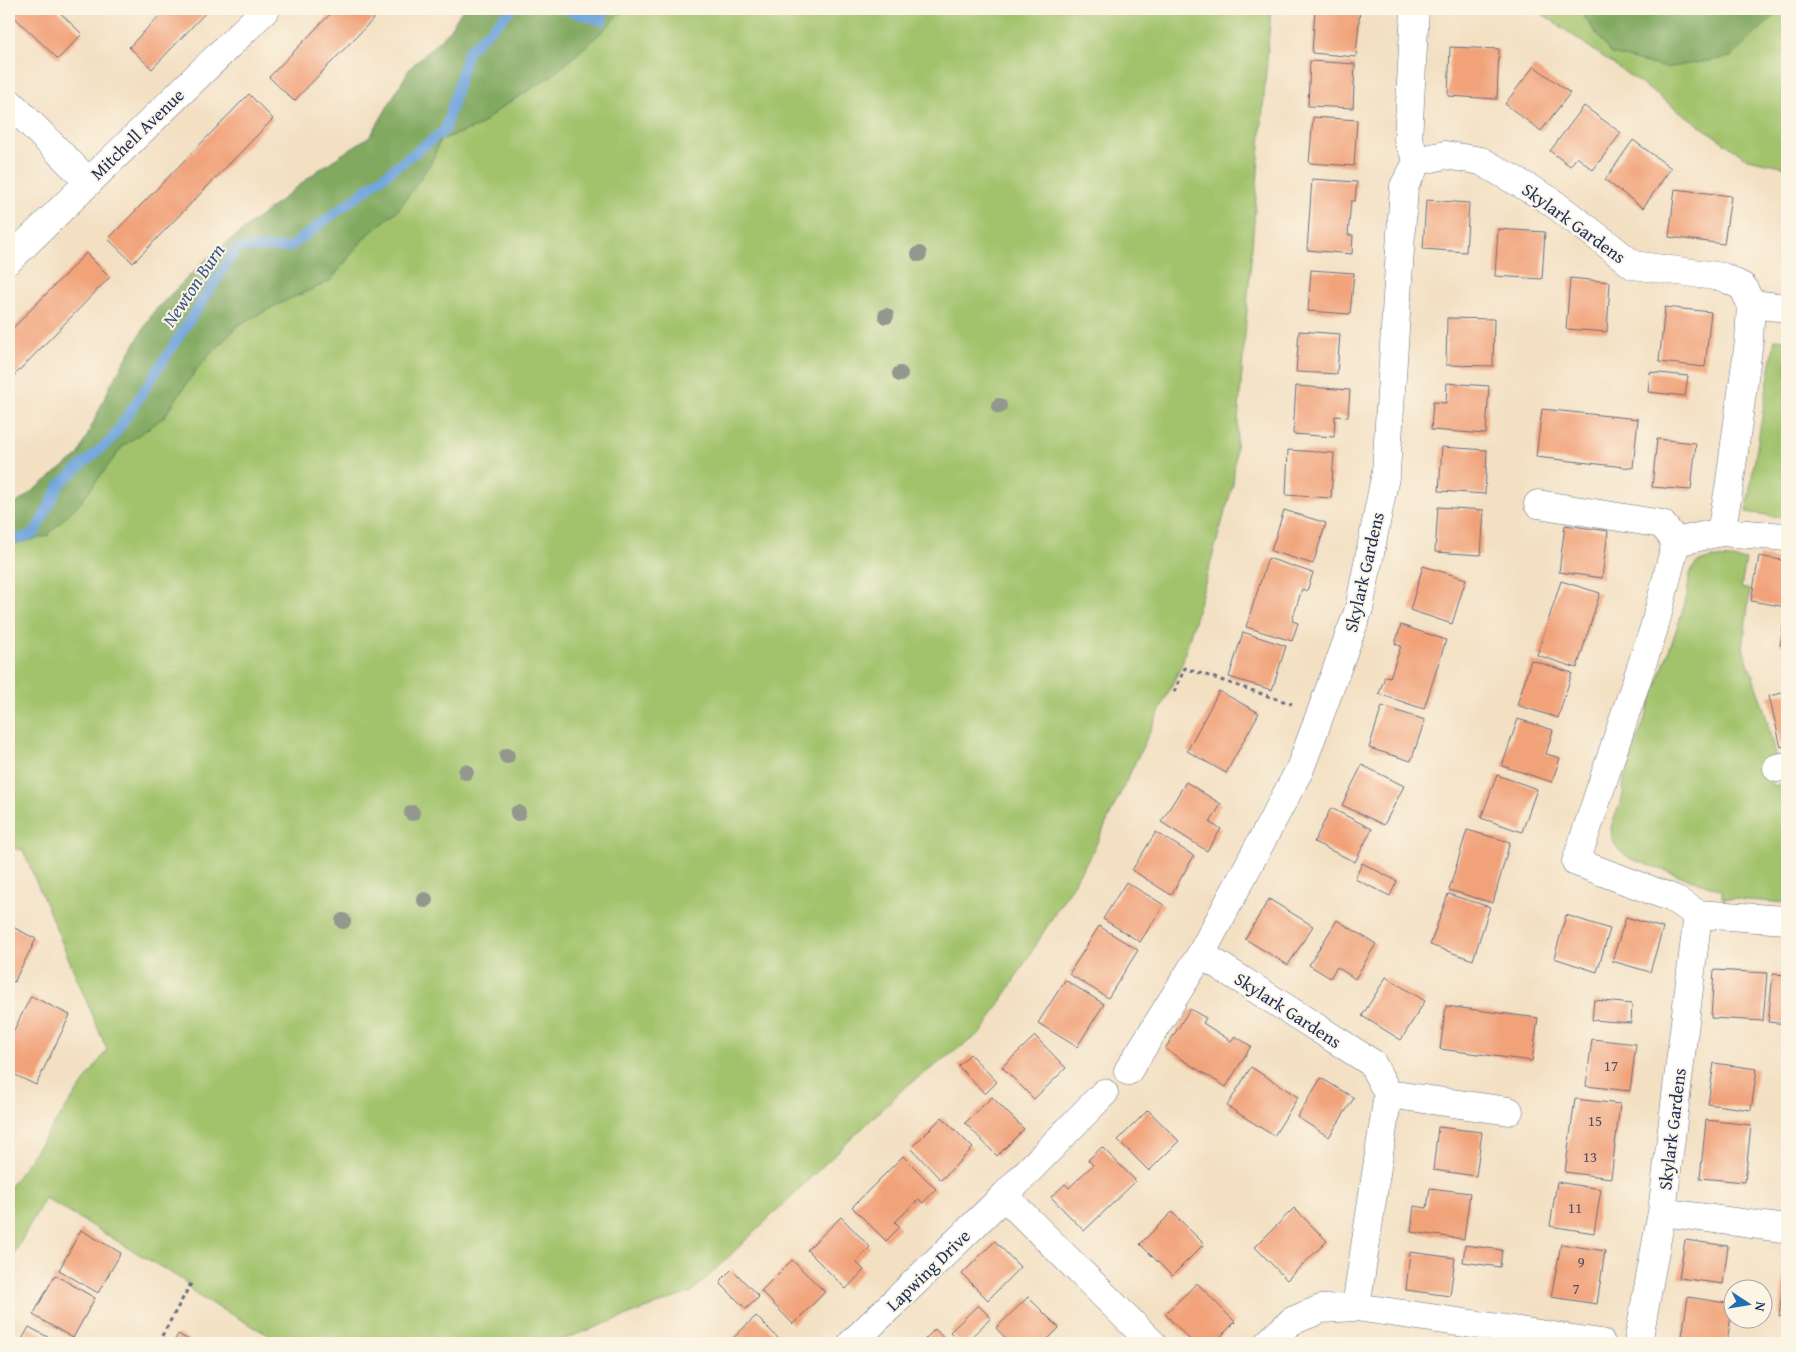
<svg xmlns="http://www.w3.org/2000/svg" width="1796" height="1352" font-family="'Gentium Book Plus',serif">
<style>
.green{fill:#a2c36c;stroke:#5e7965}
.forest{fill:#81a960;stroke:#4e6c5f}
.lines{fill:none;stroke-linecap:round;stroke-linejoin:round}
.stream{stroke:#70a4dc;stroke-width:10}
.building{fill:#f1a279}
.minor-casing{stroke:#676d81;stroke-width:29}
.path{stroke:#676d81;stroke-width:3;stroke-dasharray:4 4;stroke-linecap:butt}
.minor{stroke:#fff;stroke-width:28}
.tree{fill:#93978e}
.labels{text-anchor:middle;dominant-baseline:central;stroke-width:4;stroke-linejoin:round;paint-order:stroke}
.number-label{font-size:15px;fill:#504c65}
.street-label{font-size:18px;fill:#1b2f5e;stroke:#fcf5e5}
.water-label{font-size:19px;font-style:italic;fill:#39588a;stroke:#fcf5e5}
</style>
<rect width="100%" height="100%" fill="#fcf5e5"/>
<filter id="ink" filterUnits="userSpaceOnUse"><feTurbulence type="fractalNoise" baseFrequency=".02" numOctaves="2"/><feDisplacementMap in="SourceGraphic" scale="10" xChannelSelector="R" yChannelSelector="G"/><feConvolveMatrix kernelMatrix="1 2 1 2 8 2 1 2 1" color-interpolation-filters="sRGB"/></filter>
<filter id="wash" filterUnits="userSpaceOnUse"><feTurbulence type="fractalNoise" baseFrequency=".0096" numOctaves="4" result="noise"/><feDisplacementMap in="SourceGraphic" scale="20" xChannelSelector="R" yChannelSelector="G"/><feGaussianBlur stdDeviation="1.12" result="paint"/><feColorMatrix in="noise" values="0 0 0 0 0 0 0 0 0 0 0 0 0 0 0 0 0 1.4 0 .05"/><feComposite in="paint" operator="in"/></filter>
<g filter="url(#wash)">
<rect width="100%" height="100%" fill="#f3e0c3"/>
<!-- green -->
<path class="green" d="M625 9H1271L1233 484 1182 664 1092 853 983 1031 904 1088 692 1292 553 1343H283L196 1295 184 1281 45 1198 9 1263V1188L107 1050 23 850 9 848V549L14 544 47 536 79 504 123 446 164 417 196 370 238 325 287 300 329 282 365 237 399 209 432 161 440 140 479 126 502 107 554 74 605 29Z
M1521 9H1579L1611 54 1731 57 1781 9H1787V167L1747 159 1537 10Z
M1775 339 1787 340V518L1746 512Z
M1714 558 1746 560 1741 588 1750 590 1743 648 1764 709 1776 758 1766 760 1772 786 1787 783V903L1722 898V890L1631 859 1620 851 1612 840 1611 827 1623 795 1624 778 1680 619C1682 611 1685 604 1687 596 1690 574 1687 562 1714 558Z"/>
<!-- forest -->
<path class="forest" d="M463 9H625L605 29 554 74 502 107 479 126 440 140 432 161 399 209 365 237 329 282 287 300 238 325 196 370 164 417 123 446 79 504 47 536 14 544 9 549V509L78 456 111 384 154 311 203 262 317 171 371 135 410 68 448 32Z
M1579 9H1781L1731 57 1666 68 1611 54Z"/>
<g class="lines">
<!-- stream -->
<path class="stream" d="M564 9 602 21 603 9
M9 541 34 534 60 484 112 439 237 248 290 247 445 130 468 51 512 9"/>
</g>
<g id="blocks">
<!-- building -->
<path class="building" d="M9 9H56L82 34 58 59 9 12Z
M166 9H209L152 69 129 47Z
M335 9H383L294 101 269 77Z
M1315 9H1360L1356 57 1312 53Z
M1450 47 1499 49 1497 99 1448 96Z
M1310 61 1355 64 1353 108 1308 106Z
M1534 66 1570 93 1541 131 1505 104Z
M249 94 273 119 133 263 108 239Z
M1584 106 1621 133 1593 170 1577 157 1570 166 1550 151Z
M1313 117 1357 120 1354 166 1309 163Z
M1633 140 1671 168 1643 208 1605 180Z
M1312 179 1357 182 1355 201H1351L1348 235H1353L1352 254 1307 250Z
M1675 189 1731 196 1724 244 1669 237Z
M1426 200 1469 203 1466 252 1423 249Z
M1498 229 1545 232 1542 279 1495 276Z
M86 253 110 277 9 381V332Z
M1311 270 1354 273 1350 314 1308 311Z
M1570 278 1610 282 1607 332 1566 329Z
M1665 307 1711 312 1705 367 1659 362Z
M1447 318 1494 319 1493 366 1446 365Z
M1299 331 1340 334 1337 374 1296 372Z
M1650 372 1688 376 1685 396 1648 392Z
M1447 383 1489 386 1486 434 1431 430 1433 402 1446 403Z
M1296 386 1350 390 1348 417 1335 416 1334 437 1293 434Z
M1542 409 1638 419 1633 468 1536 457Z
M1657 439 1696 443 1691 490 1652 487Z
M1442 447 1487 450 1485 494 1439 491Z
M1288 450 1334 453 1331 498 1286 495Z
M1438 507 1484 510 1481 555 1435 552Z
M1284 510 1326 523 1313 564 1271 551Z
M1565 525 1608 531 1602 578 1559 572Z
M1759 556 1787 561V607L1751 601Z
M1268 558 1313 573 1307 591 1302 589 1292 621 1298 623 1292 641 1246 627Z
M1423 566 1466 579 1452 624 1410 610Z
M1561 581 1600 593 1577 668 1537 655Z
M1786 609 1787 610V647L1780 645Z
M1401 625 1446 640 1424 709 1379 694 1385 676 1390 677 1401 646 1395 644Z
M1243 632 1286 646 1272 690 1229 677Z
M1531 660 1572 673 1558 718 1517 705Z
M1219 691 1259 713 1226 773 1187 751Z
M1787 692V745L1781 747 1769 696Z
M1382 706 1425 720 1411 761 1369 748Z
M1518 719 1553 730 1546 754 1560 758 1552 782 1502 766Z
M1362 765 1404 786 1384 825 1342 805Z
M1497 775 1537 789 1522 832 1481 818Z
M1186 782 1221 804 1210 823 1221 829 1207 851 1161 822Z
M1331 808 1372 829 1355 862 1314 842Z
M1467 830 1510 842 1493 903 1449 890Z
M1156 832 1194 856 1171 895 1132 870Z
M1362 863 1397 881 1390 896 1355 879Z
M1126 882 1164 905 1140 942 1103 919Z
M1448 894 1490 907 1473 960 1430 945Z
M1269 899 1313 926 1288 965 1245 939Z
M1566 915 1610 929 1597 972 1554 958Z
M1626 917 1663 928 1650 972 1612 961Z
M1337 920 1376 944 1355 979 1337 967 1330 978 1309 965Z
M9 925 36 939 14 982 9 980Z
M1099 926 1138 950 1108 998 1069 974Z
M1714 970 1767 973 1763 1021 1711 1018Z
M1773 974 1787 975V1024L1768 1022Z
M1386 977 1425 1001 1401 1040 1362 1016Z
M1065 980 1104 1004 1077 1047 1038 1023Z
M31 996 70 1015 36 1085 9 1072V1040Z
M1594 1000 1632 1004 1631 1023 1592 1020Z
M1446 1006 1538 1018 1532 1061 1440 1049Z
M1190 1009 1206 1018 1203 1023 1231 1041 1235 1036 1251 1046 1226 1087 1165 1049Z
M1035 1036 1066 1068 1034 1099 1002 1067Z
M1592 1039 1636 1044 1630 1091 1586 1086Z
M970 1054 997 1082 985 1094 958 1066Z
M1714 1063 1757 1069 1751 1110 1708 1104Z
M1251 1067 1298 1097 1274 1136 1227 1106Z
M1321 1078 1354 1098 1329 1137 1297 1117Z
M992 1097 1024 1129 997 1156 965 1123Z
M1575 1099 1620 1104 1611 1178 1565 1172Z
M1148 1110 1179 1141 1149 1171 1118 1140Z
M942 1117 973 1148 941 1180 911 1148Z
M1706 1120 1751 1125 1745 1182 1700 1178Z
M1438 1127 1482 1132 1476 1176 1433 1170Z
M1102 1147 1136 1181 1084 1231 1051 1197 1065 1184 1069 1188 1081 1176 1093 1165 1088 1160Z
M903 1156 936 1189 923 1203 919 1199 895 1222 900 1227 886 1241 852 1207Z
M1557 1182 1601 1189 1594 1233 1550 1226Z
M1430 1188 1470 1193 1464 1239 1411 1232 1414 1206 1427 1208Z
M1294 1208 1327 1241 1287 1280 1255 1247Z
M1172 1212 1204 1244 1172 1276 1140 1244Z
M841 1217 870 1247 856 1262 864 1270 846 1289 807 1250Z
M81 1230 121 1253 98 1293 59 1270Z
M1685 1240 1728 1246 1723 1284 1679 1278Z
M995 1241 1020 1267 988 1300 962 1274Z
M1561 1244 1605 1251 1597 1304 1551 1297Z
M1465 1245 1502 1250 1500 1267 1463 1262Z
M1410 1252 1455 1258 1450 1296 1406 1290Z
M792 1260 825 1292 793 1324 761 1291Z
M732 1269 759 1297 746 1309 719 1282Z
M1784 1274H1787V1317L1779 1316Z
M55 1275 95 1298 73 1338 33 1315Z
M1197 1283 1235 1322 1214 1343H1193L1165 1314Z
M1028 1297 1059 1328 1044 1343H1010L996 1328Z
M1688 1297 1733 1304 1727 1343 1681 1342Z
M978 1305 991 1318 965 1343H962L950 1332Z
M756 1316 783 1343H730L729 1342Z
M29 1327 59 1343H20Z
M935 1329 948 1343H921Z
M178 1334 194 1343H173Z"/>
</g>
</g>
<g filter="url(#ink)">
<use href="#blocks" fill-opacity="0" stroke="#676d81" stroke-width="1"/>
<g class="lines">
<!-- minor casing -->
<g class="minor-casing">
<path id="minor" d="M1415 9 1408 140 1418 161
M9 102 89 182
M9 260 266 9
M1751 304 1787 308
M1538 504 1662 524 1676 542
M1721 532 1787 537
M1777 768 1787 766
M1698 914 1787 920
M1201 954 1372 1063 1388 1094 1356 1307
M1128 1071 1201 954 1300 769 1359 609 1386 472 1404 186 1418 161 1445 155 1481 161 1549 200 1607 244 1633 265 1723 277 1743 287 1751 304 1749 341 1729 488 1721 532 1676 542 1654 628 1576 862 1672 898 1698 914 1662 1212 1638 1343
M1388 1094 1509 1111
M1004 1196 1104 1093
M1662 1212 1787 1229
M852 1343 1004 1196 1152 1343
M1268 1343 1292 1321 1321 1309 1356 1307 1601 1343"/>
</g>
<!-- path -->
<path class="path" d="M1174 692 1185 668 1292 704
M158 1343 193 1280"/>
<!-- minor -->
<use href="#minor" class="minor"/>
</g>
<!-- trees -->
<g class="tree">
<circle cx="919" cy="254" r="8"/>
<circle cx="886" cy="316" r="8"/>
<circle cx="900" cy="374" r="8"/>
<circle cx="999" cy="406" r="8"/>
<circle cx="507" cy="756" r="8"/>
<circle cx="466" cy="772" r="8"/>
<circle cx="412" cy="813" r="8"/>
<circle cx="518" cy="813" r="8"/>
<circle cx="425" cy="900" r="8"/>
<circle cx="343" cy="921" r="8"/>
</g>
</g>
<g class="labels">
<!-- number labels -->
<g class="number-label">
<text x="1611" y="1065">17</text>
<text x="1595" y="1120">15</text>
<text x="1590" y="1156">13</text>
<text x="1575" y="1207">11</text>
<text x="1581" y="1261">9</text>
<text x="1576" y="1288">7</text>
</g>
<!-- street labels -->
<g class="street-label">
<text transform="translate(137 134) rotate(-44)">Mitchell Avenue</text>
<text transform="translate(1574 223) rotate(36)">Skylark Gardens</text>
<text transform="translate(1364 572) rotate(-77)">Skylark Gardens</text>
<text transform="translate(1288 1010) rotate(33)">Skylark Gardens</text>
<text transform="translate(1672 1129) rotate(-83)">Skylark Gardens</text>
<text transform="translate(928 1270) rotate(-44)">Lapwing Drive</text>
</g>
<!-- water labels -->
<g class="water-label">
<text transform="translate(193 285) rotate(-56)">Newton Burn</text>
</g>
</g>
<!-- margin -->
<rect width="1796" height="1352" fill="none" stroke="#fcf5e5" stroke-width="30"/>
<!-- north arrow -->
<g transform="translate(1748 1304) rotate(102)"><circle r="24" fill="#fcf5e5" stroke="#a2a6af"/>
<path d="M0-4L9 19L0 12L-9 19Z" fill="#1f6fb2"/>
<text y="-8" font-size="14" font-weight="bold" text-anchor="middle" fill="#1b2f5e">N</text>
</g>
</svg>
